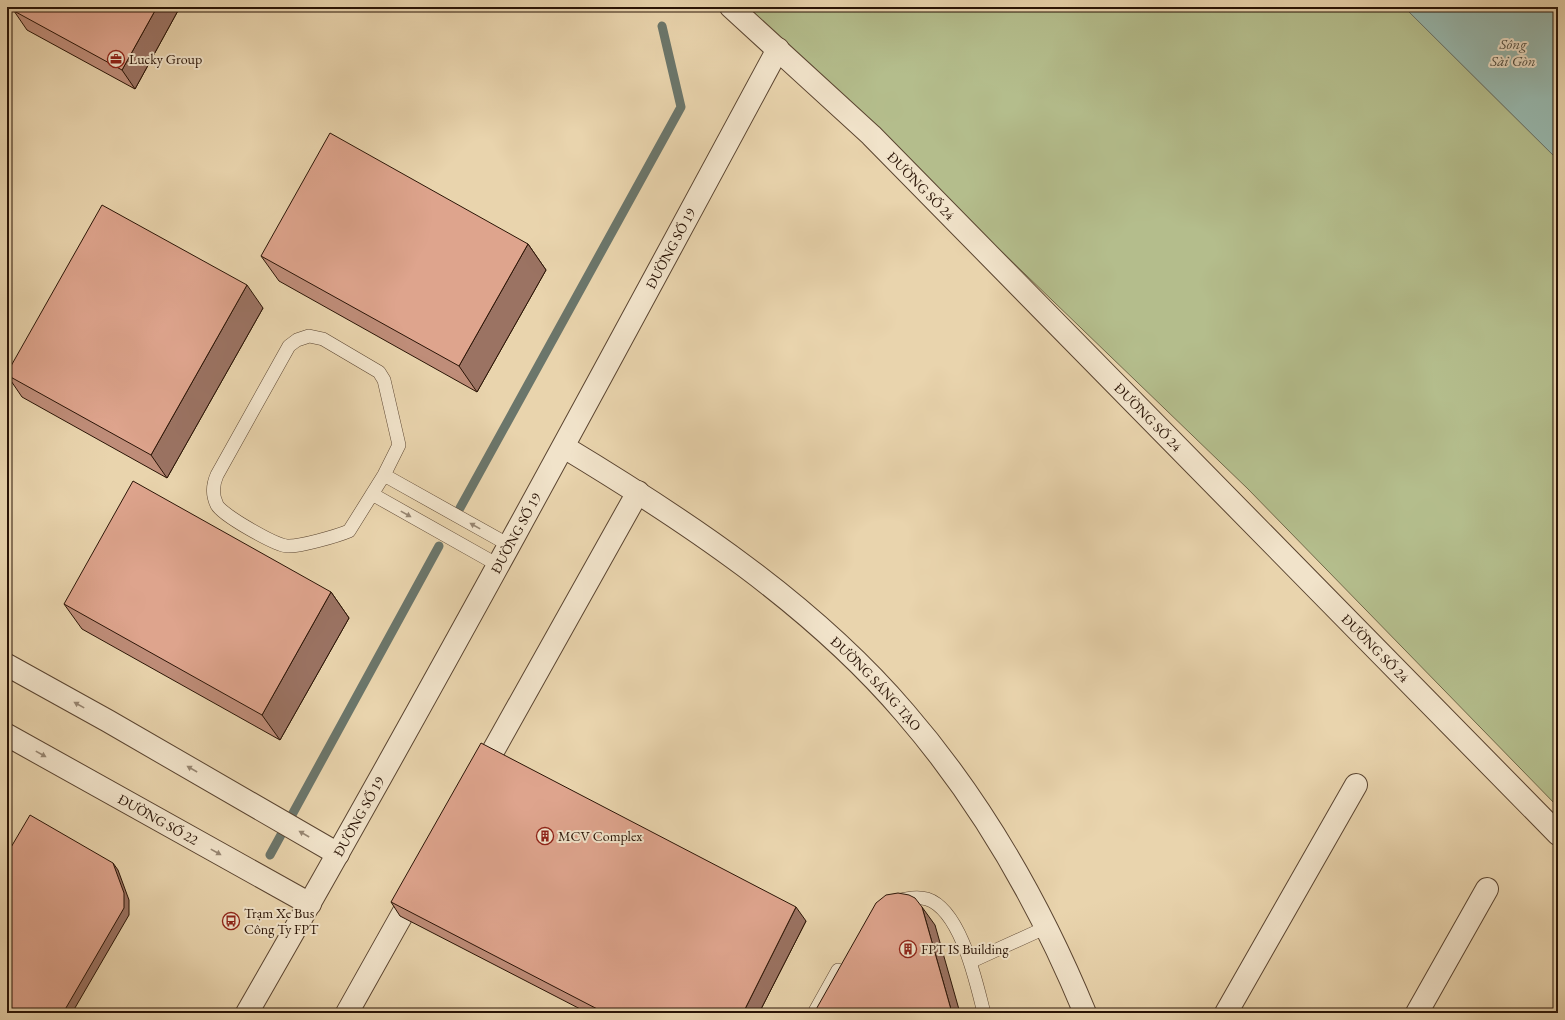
<svg xmlns="http://www.w3.org/2000/svg" width="1565" height="1020" font-family="'EB Garamond',serif">
<style>
.green{fill:#b4bd8c;stroke:#6f6849}
.water{fill:#97b8ae;stroke:#6b766b}
.lines{fill:none;stroke-linecap:round;stroke-linejoin:round}
.stream{stroke:#6b766b;stroke-width:9}
.lane-casing{stroke:#5a4430;stroke-width:14}
.street-casing{stroke:#5a4430;stroke-width:24}
.lane{stroke:#f1e3ca;stroke-width:13}
.street{stroke:#f1e3ca;stroke-width:22}
.wall{fill:#bf8d79;stroke:#2a1406}
.shaded-wall{fill:#9b7363;stroke:#2a1406}
.building{fill:#dea48d;stroke:#2a1406}
.oneway{fill:#978672}
.labels{text-anchor:middle;dominant-baseline:central;stroke-width:4;stroke-linejoin:round;paint-order:stroke}
.poi-label{font-size:14px;fill:#2a1406;stroke:#f1e3ca;text-anchor:start}
.street-label{font-size:14px;fill:#2a1406;stroke:#f1e3ca}
.water-label{font-size:15px;font-style:italic;fill:#504d41;stroke:#f1e3ca}
</style>
<rect width="100%" height="100%" fill="#e9d4ad"/>
<filter id="stains"><feTurbulence type="fractalNoise" baseFrequency=".005" numOctaves="4"/><feColorMatrix values="0 0 0 0 .2 0 0 0 0 .09 0 0 0 0 .02 0 0 0 .5 -.17"/></filter>
<radialGradient id="worn" r=".72"><stop offset=".6" stop-color="#630" stop-opacity="0"/><stop offset="1" stop-color="#630" stop-opacity=".3"/></radialGradient>
<!-- green -->
<path class="green" d="M748 7H1404L1558 160V807L1248 489Z"/>
<!-- water -->
<path class="water" d="M1404 7H1558V160Z"/>
<g class="lines">
<!-- stream -->
<path class="stream" d="M460 508 681 107 662 26
M270 855 439 546"/>
<!-- lane casing -->
<g class="lane-casing">
<path id="lane" d="M309 336 323 339 379 372 384 380 399 445 384 475 349 531C337 536 299 547 287 546 275 545 222 515 217 505 212 495 213 484 217 475L289 346 297 340Z
M384 475 509 545
M372 494 498 565
M897 901C907 898 917 896 927 899 961 910 976 982 984 1013
M970 962 1047 927
M814 1013 838 970"/>
</g>
<!-- street casing -->
<g class="street-casing">
<g id="street">
<path id="s1" d="M731 7 871 135 1558 834"/>
<path id="s2" d="M564 447C685 520 812 604 905 713 982 802 1040 904 1085 1013"/>
<path d="M7 665 108 721 338 854"/>
<path id="s3" d="M7 735 310 904"/>
<path d="M479 776 638 492"/>
<path id="s4" d="M247 1013C430 695 604 372 778 49"/>
<path d="M347 1013 416 890"/>
<path d="M1226 1013 1356 785"/>
<path d="M1417 1013 1487 889"/>
</g>
</g>
<!-- lane -->
<use href="#lane" class="lane"/>
<!-- street -->
<use href="#street" class="street"/>
</g>
<!-- wall -->
<path class="wall" d="M16 7H180L135 89 27 30 14 11Z
M528 244 546 270 477 392 279 281 261 256Z
M263 308 167 478 22 397 7 375V373Z
M331 592 349 618 280 740 82 629 64 604Z
M391 902 806 921 759 1013H588L400 916Z"/>
<!-- shaded-wall -->
<path class="shaded-wall" d="M157 7H180L135 89 122 70Z
M528 244 546 270 477 392 459 366Z
M247 285 263 308 167 478 151 455Z
M331 592 349 618 280 740 262 715Z
M113 863 118 870 129 900V915L72 1013H63Z
M796 907 806 921 759 1013H743Z
M922 907 935 925 960 1013H952Z"/>
<!-- building -->
<path class="building" d="M16 7H157L122 70 14 11Z
M330 133 528 244 459 366 261 256Z
M102 205 247 285 151 455 7 375V373Z
M133 481 331 592 262 715 64 604Z
M481 743 796 907 743 1013H605L391 902Z
M30 815 113 863 124 893V908L63 1013H7V854Z
M898 893 909 895 915 898 922 907 952 1013H814L876 903 886 895Z"/>
<!-- one-way arrows -->
<defs><path id="oneway-solid" d="M-6-.8H1V-3.2L6.5 0L1 3.2V.8H-6Z"/></defs>
<g class="oneway">
<use href="#oneway-solid" transform="translate(406 514) rotate(29)"/>
<use href="#oneway-solid" transform="translate(475 526) rotate(-151)"/>
<use href="#oneway-solid" transform="translate(79 705) rotate(-151)"/>
<use href="#oneway-solid" transform="translate(41 754) rotate(29)"/>
<use href="#oneway-solid" transform="translate(192 769) rotate(-150)"/>
<use href="#oneway-solid" transform="translate(304 834) rotate(-150)"/>
<use href="#oneway-solid" transform="translate(216 852) rotate(29)"/>
</g>
<!-- icons -->
<defs>
<g id="office-ring" transform="scale(0.9)"><circle r="9.5" fill="#f1e3ca" stroke="#8f2418" stroke-width="1.5"/><path d="M-6-3h4V-5.5h4V-3h4V5H-6ZM-1-4.5V-3h2v-1.5ZM-6 0V1H6V0Z" fill="#8f2418"/></g>
<g id="building-ring" transform="scale(0.9)"><circle r="9.5" fill="#f1e3ca" stroke="#8f2418" stroke-width="1.5"/><path d="M-4-6H4V6H1V3H-1V6H-4ZM-2.5-4.3h1.7v1.8h-1.7ZM.8-4.3h1.7v1.8H.8ZM-2.5-1h1.7V.8h-1.7ZM.8-1h1.7V.8H.8Z" fill="#8f2418"/></g>
<g id="bus-ring" transform="scale(0.9)"><circle r="9.5" fill="#f1e3ca" stroke="#8f2418" stroke-width="1.5"/><path d="M-5-6H5V4H4V6H2V4H-2V6H-4V4H-5ZM-3.5-4V0h7V-4ZM-3.5 1.2v1.5H-2V1.2ZM2 1.2v1.5H3.5V1.2Z" fill="#8f2418"/></g>
</defs>
<g fill-rule="evenodd">
<use href="#office-ring" x="116" y="59"/>
<use href="#building-ring" x="545" y="836"/>
<use href="#bus-ring" x="231" y="921"/>
<use href="#building-ring" x="908" y="949"/>
</g>
<g class="labels">
<!-- poi labels -->
<g class="poi-label">
<text x="129" y="59">Lucky Group</text>
<text x="558" y="836">MCV Complex</text>
<text x="244" y="913">Trạm Xe Bus<tspan x="244" dy="16">Công Ty FPT</tspan></text>
<text x="921" y="949">FPT IS Building</text>
</g>
<!-- street labels -->
<g class="street-label">
<text stroke="none"><textPath href="#s1" startOffset="261">ĐƯỜNG SỐ 24</textPath></text>
<text stroke="none"><textPath href="#s4" startOffset="874">ĐƯỜNG SỐ 19</textPath></text>
<text stroke="none"><textPath href="#s1" startOffset="585">ĐƯỜNG SỐ 24</textPath></text>
<text stroke="none"><textPath href="#s4" startOffset="550">ĐƯỜNG SỐ 19</textPath></text>
<text stroke="none"><textPath href="#s1" startOffset="909">ĐƯỜNG SỐ 24</textPath></text>
<text stroke="none"><textPath href="#s2" startOffset="393">ĐƯỜNG SÁNG TẠO</textPath></text>
<text stroke="none"><textPath href="#s4" startOffset="226">ĐƯỜNG SỐ 19</textPath></text>
<text stroke="none"><textPath href="#s3" startOffset="173">ĐƯỜNG SỐ 22</textPath></text>
</g>
<!-- water labels -->
<g class="water-label">
<text x="1513" y="43">Sông<tspan x="1513" dy="17">Sài Gòn</tspan></text>
</g>
</g>
<!-- margin -->
<rect width="1565" height="1020" fill="none" stroke="#e9d4ad" stroke-width="24"/>
<rect x="8" y="8" width="1549" height="1004" fill="none" stroke="#2a1406" stroke-width="2"/>
<rect x="12" y="12" width="1541" height="996" fill="none" stroke="#2a1406"/>
<rect width="100%" height="100%" filter="url(#stains)"/>
<rect width="100%" height="100%" fill="url(#worn)"/>
</svg>
